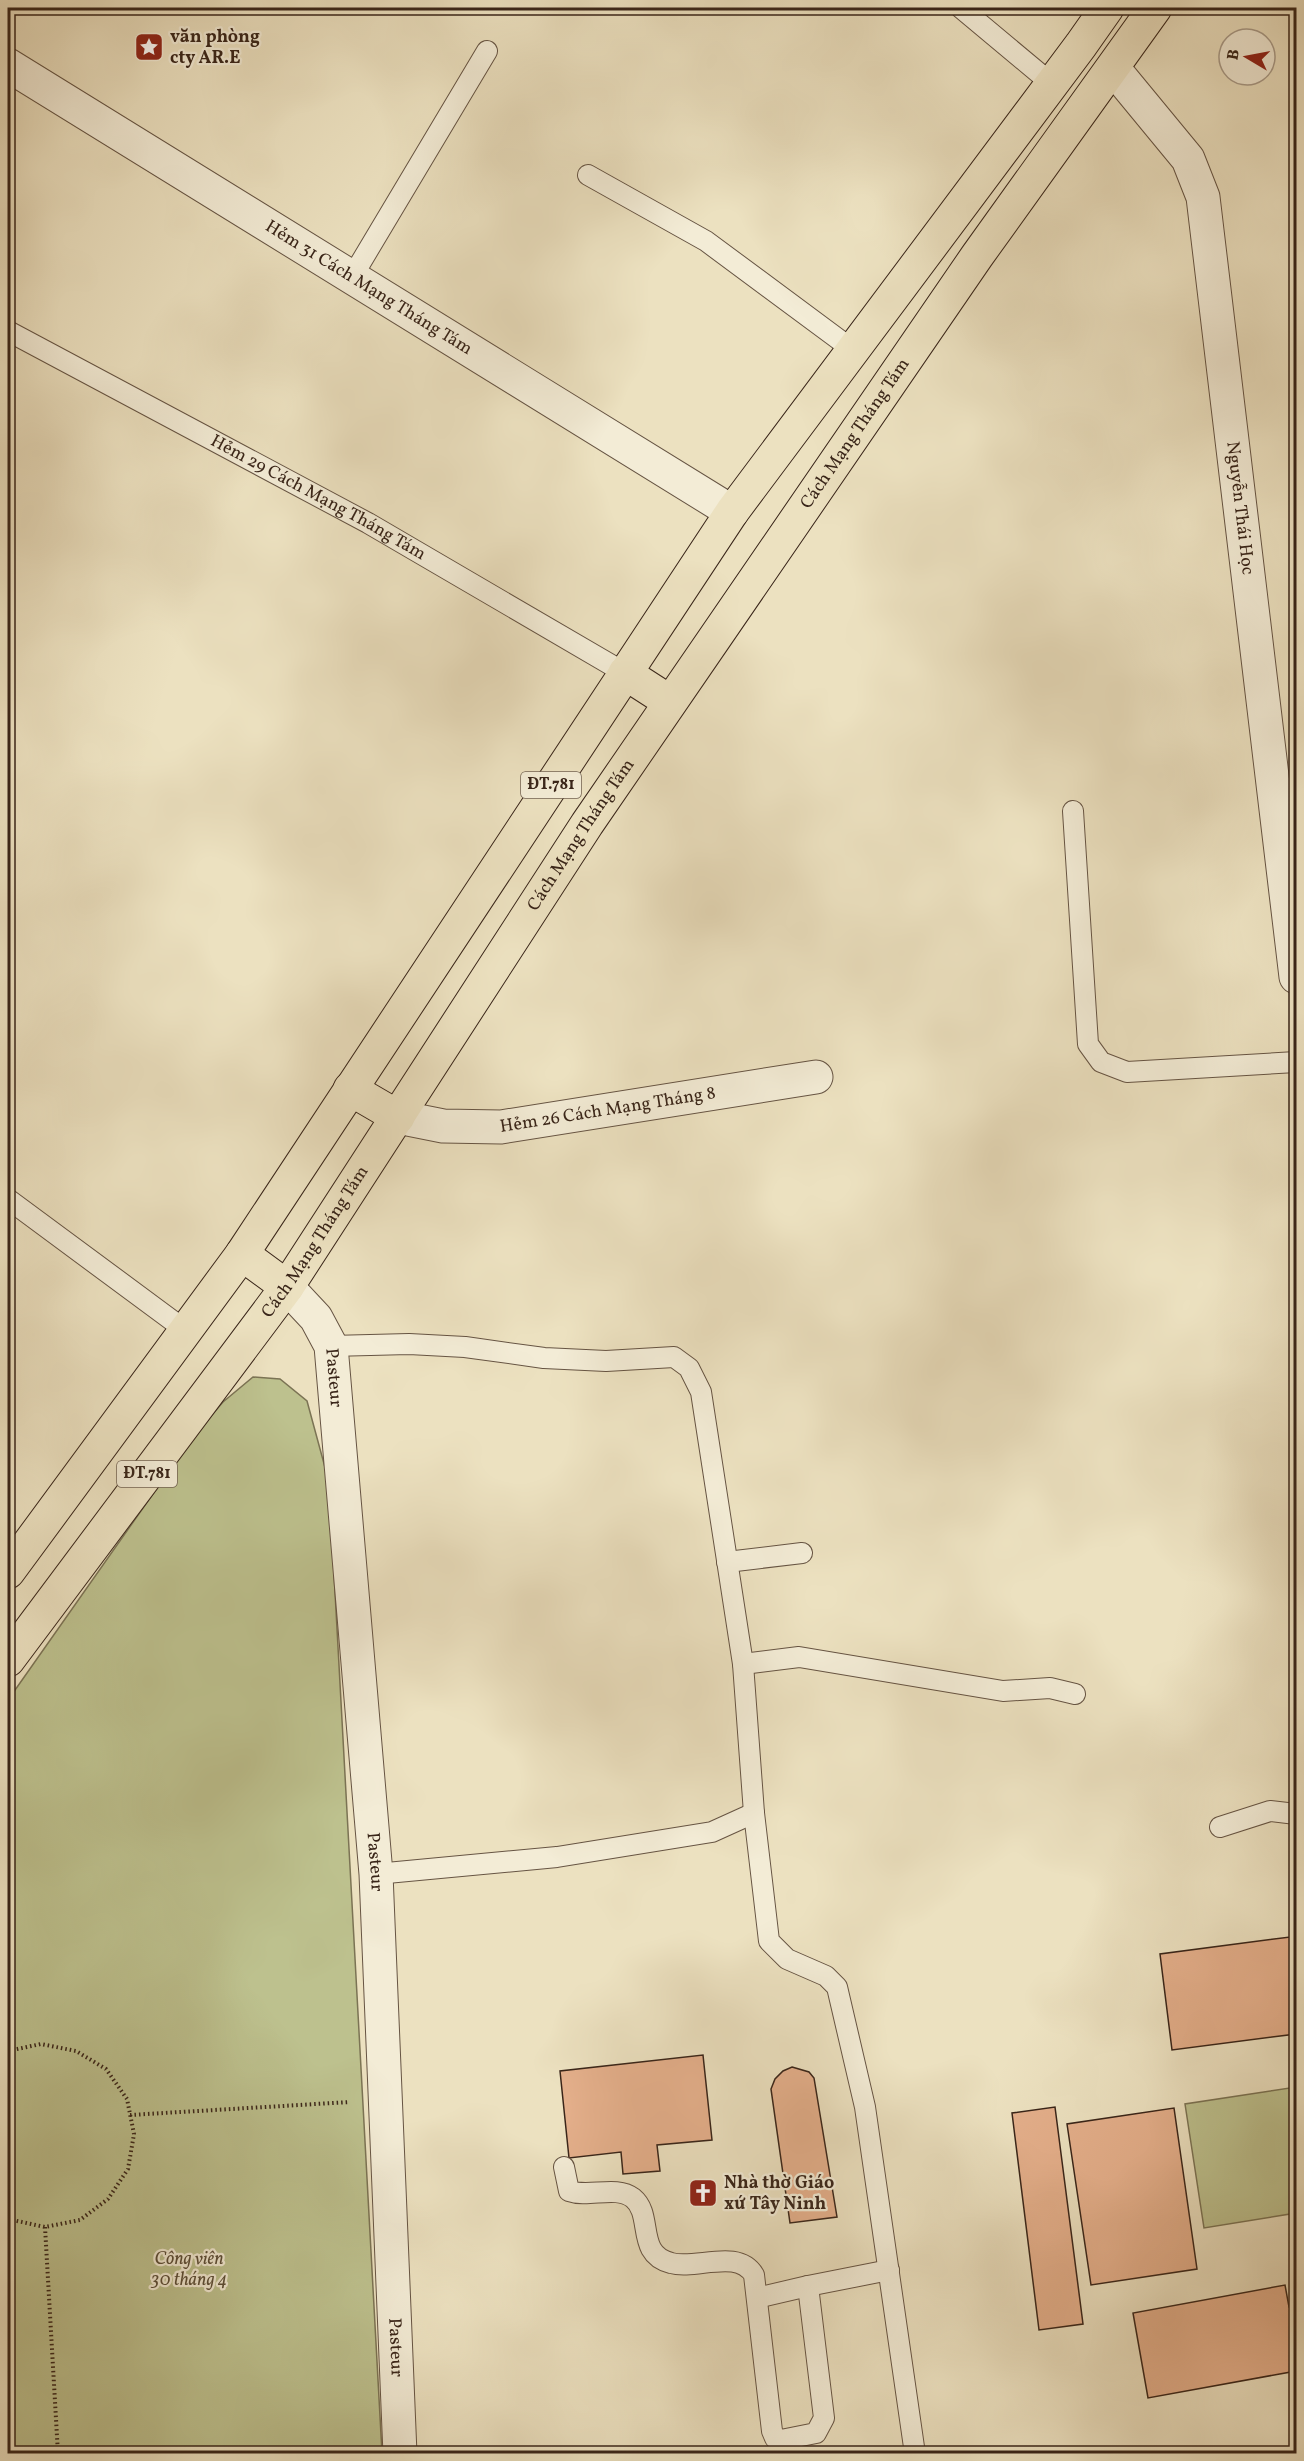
<svg xmlns="http://www.w3.org/2000/svg" width="1304" height="2461" font-family="Vollkorn,serif">
<style>
.green{fill:#bdc18e;stroke:#7b7354;stroke-width:1.5}
.building{fill:#e4af8b;stroke:#392519;stroke-width:1.5}
.lines{fill:none;stroke-linecap:round;stroke-linejoin:round}
.lane-casing{stroke:#665443;stroke-width:22}
.street-casing{stroke:#665443;stroke-width:35}
.primary-casing{stroke:#392519;stroke-width:35}
.path{stroke:#392519;stroke-width:4;stroke-dasharray:1.5 3;stroke-linecap:butt}
.lane{stroke:#f3ecd6;stroke-width:20}
.street{stroke:#f3ecd6;stroke-width:33}
.primary{stroke:#ece1c0;stroke-width:33}
.labels{text-anchor:middle;dominant-baseline:central;stroke-width:4.5;stroke-linejoin:round;paint-order:stroke}
.shield{fill:#f3ecd6;stroke:#716152;stroke-width:1.5}
.shield-label{font-size:16px;font-weight:bold;fill:#392519}
.poi-label{font-size:18px;font-weight:bold;fill:#392519;stroke:#f3ecd6;text-anchor:start}
.street-label{font-size:18px;fill:#392519;stroke:#f3ecd6}
.park-label{font-size:18px;font-style:italic;fill:#5a4c36;stroke:#f3ecd6}
</style>
<rect width="100%" height="100%" fill="#ece1c0"/>
<filter id="stains"><feTurbulence type="fractalNoise" baseFrequency=".00333" numOctaves="4"/><feColorMatrix values="0 0 0 0 .2 0 0 0 0 .09 0 0 0 0 .02 0 0 0 .5 -.17"/></filter>
<radialGradient id="worn" r=".72"><stop offset=".6" stop-color="#630" stop-opacity="0"/><stop offset="1" stop-color="#630" stop-opacity=".3"/></radialGradient>
<!-- green -->
<path class="green" d="M253 1377 280 1379 307 1401 329 1482 382 2453 8 2454V1700L193 1437 223 1402Z
M1296 2087V2213L1204 2228 1185 2104Z"/>
<!-- building -->
<path class="building" d="M1290 1937 1293 1964 1296 1963V2034L1172 2050 1160 1954Z
M703 2055 712 2140 657 2145 660 2171 623 2174 621 2152 569 2158 560 2071Z
M792 2067 809 2072 814 2078 837 2217 790 2223 771 2089 775 2079 783 2071Z
M1055 2107 1083 2324 1039 2330 1012 2113Z
M1174 2108 1197 2269 1091 2285 1067 2124Z
M1285 2285 1289 2307 1296 2306V2371L1148 2398 1133 2313Z"/>
<g class="lines">
<!-- lane casing -->
<g class="lane-casing">
<g id="lane">
<path d="M961 8 1052 84"/>
<path d="M588 175 706 241 853 350"/>
<path d="M352 277 487 51"/>
<path id="s1" d="M8 331 368 523 625 673"/>
<path d="M1073 811 1088 1044 1101 1062 1127 1072 1296 1062"/>
<path d="M8 1199 185 1330"/>
<path d="M331 1346 409 1344 465 1347 544 1358 606 1361 674 1357 689 1368 701 1392 743 1664 754 1813 769 1941 787 1959 826 1976 837 1987 865 2107 915 2454"/>
<path d="M727 1562 802 1553"/>
<path d="M743 1664 799 1657 1003 1691 1050 1688 1075 1694"/>
<path d="M1220 1827 1270 1811 1296 1814"/>
<path d="M376 1874 557 1857 712 1832 754 1813"/>
<path d="M564 2167 569 2191C589 2198 616 2185 633 2198 654 2215 635 2254 671 2263 696 2270 738 2248 754 2275L772 2431 775 2438 781 2440 816 2433 824 2418 808 2286"/>
<path d="M757 2298 808 2286 889 2270"/>
</g>
</g>
<!-- street casing -->
<g class="street-casing">
<g id="street">
<path id="s2" d="M8 65 732 512"/>
<path id="s3" d="M1113 68 1188 159 1203 197 1296 977"/>
<path id="s4" d="M398 1117 443 1126 501 1127 816 1077"/>
<path id="s5" d="M287 1287 316 1318 331 1346 376 1874 400 2454"/>
</g>
</g>
<!-- primary casing -->
<g class="primary-casing">
<g id="primary">
<path d="M625 673 670 702"/>
<path d="M350 1089 398 1117"/>
<path d="M242 1254 287 1287"/>
<path d="M8 1572 242 1254 732 512 1081 45 1107 8"/>
<path id="s6" d="M8 1660 287 1287 587 824 977 256 1155 8"/>
</g>
</g>
<!-- path -->
<path class="path" d="M8 2051 41 2044 76 2051 106 2069 127 2099 134 2134 128 2169 108 2199 80 2220 45 2227 8 2219
M130 2115 350 2102
M45 2227 58 2454"/>
<!-- lane -->
<use href="#lane" class="lane"/>
<!-- street -->
<use href="#street" class="street"/>
<!-- primary -->
<use href="#primary" class="primary"/>
</g>
<!-- icons -->
<defs>
<g id="sight-square" transform="scale(1.5)"><rect x="-9" y="-9" width="18" height="18" rx="4" fill="#8f2418" stroke="#f3ecd6"/><path d="M0-6L1.8-2.2L6-1.7L2.9 1.2L3.7 5.4L0 3.3L-3.7 5.4L-2.9 1.2L-6-1.7L-1.8-2.2Z" fill="#fff"/></g>
<g id="church-square" transform="scale(1.5)"><rect x="-9" y="-9" width="18" height="18" rx="4" fill="#8f2418" stroke="#f3ecd6"/><path d="M-1.2-6h2.4v3.5h3.3v2.4h-3.3V6h-2.4V-.1h-3.3v-2.4h3.3Z" fill="#fff"/></g>
</defs>
<g fill-rule="evenodd">
<use href="#sight-square" x="149" y="47"/>
<use href="#church-square" x="703" y="2193"/>
</g>
<g class="labels">
<!-- shield labels -->
<g class="shield">
<rect x="521" y="772" width="60" height="26" rx="4.5"/>
<rect x="117" y="1461" width="60" height="26" rx="4.5"/>
</g>
<g class="shield-label">
<text x="551" y="785">ĐT.781</text>
<text x="147" y="1474">ĐT.781</text>
</g>
<!-- poi labels -->
<g class="poi-label">
<text x="170" y="37">văn phòng<tspan x="170" dy="21">cty AR.E</tspan></text>
<text x="724" y="2183">Nhà thờ Giáo<tspan x="724" dy="21">xứ Tây Ninh</tspan></text>
</g>
<!-- street labels -->
<g class="street-label">
<text stroke="none"><textPath href="#s2" startOffset="424">Hẻm 31 Cách Mạng Tháng Tám</textPath></text>
<text stroke="none"><textPath href="#s6" startOffset="1491">Cách Mạng Tháng Tám</textPath></text>
<text stroke="none"><textPath href="#s1" startOffset="352">Hẻm 29 Cách Mạng Tháng Tám</textPath></text>
<text stroke="none"><textPath href="#s3" startOffset="472">Nguyễn Thái Học</textPath></text>
<text stroke="none"><textPath href="#s6" startOffset="1005">Cách Mạng Tháng Tám</textPath></text>
<text stroke="none"><textPath href="#s4" startOffset="212">Hẻm 26 Cách Mạng Tháng 8</textPath></text>
<text stroke="none"><textPath href="#s6" startOffset="519">Cách Mạng Tháng Tám</textPath></text>
<text stroke="none"><textPath href="#s5" startOffset="106">Pasteur</textPath></text>
<text stroke="none"><textPath href="#s5" startOffset="592">Pasteur</textPath></text>
<text stroke="none"><textPath href="#s5" startOffset="1078">Pasteur</textPath></text>
</g>
<!-- park labels -->
<g class="park-label">
<text x="189" y="2259">Công viên<tspan x="189" dy="21">30 tháng 4</tspan></text>
</g>
</g>
<!-- margin -->
<rect width="1304" height="2461" fill="none" stroke="#ece1c0" stroke-width="30"/>
<rect x="9" y="9" width="1286" height="2443" fill="none" stroke="#392519" stroke-width="3"/>
<rect x="15" y="15" width="1274" height="2431" fill="none" stroke="#392519" stroke-width="1.5"/>
<!-- north arrow -->
<g transform="translate(1247 57) rotate(280)"><circle r="28" fill="#f3ecd6" stroke="#a99c8a" stroke-width="1.5"/>
<path d="M0-4.5L10 22L0 15L-10 22Z" fill="#8f2418"/>
<text y="-9" font-size="16" font-weight="bold" text-anchor="middle" fill="#392519">B</text>
</g>
<rect width="100%" height="100%" filter="url(#stains)"/>
<rect width="100%" height="100%" fill="url(#worn)"/>
</svg>
